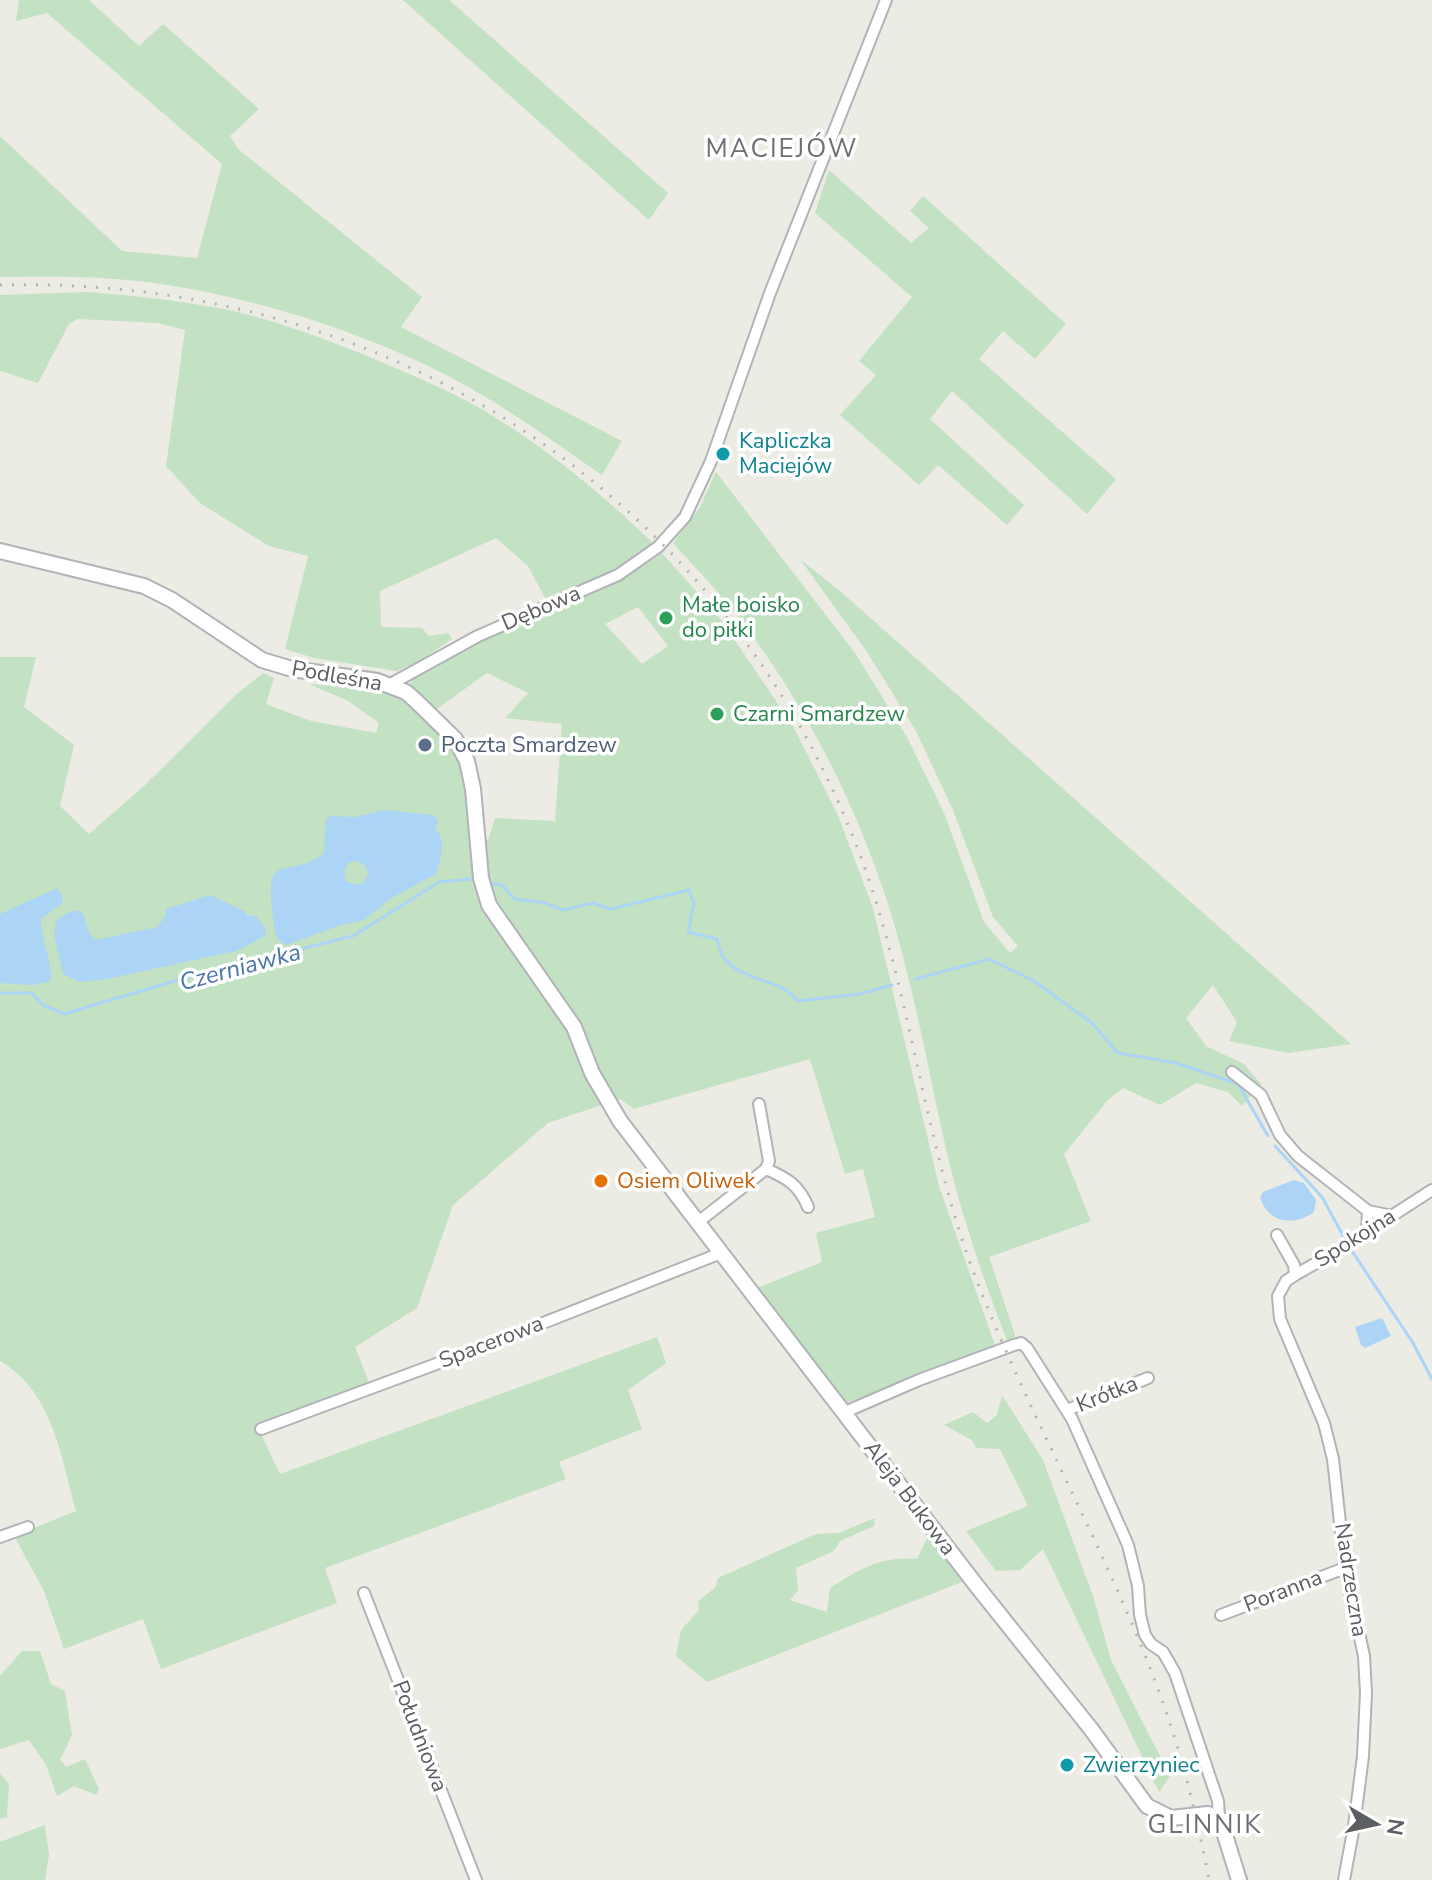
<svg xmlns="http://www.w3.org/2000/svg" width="1432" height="1880" font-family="'Nunito Sans',sans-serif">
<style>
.green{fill:#c3e1c3;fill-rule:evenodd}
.water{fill:#abd4f5;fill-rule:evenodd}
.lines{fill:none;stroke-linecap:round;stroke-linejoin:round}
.stream{stroke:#abd4f5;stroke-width:3}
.street-casing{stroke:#b1b4b7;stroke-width:14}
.secondary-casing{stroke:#b0b3b7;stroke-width:18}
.street{stroke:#fff;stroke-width:10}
.secondary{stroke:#fff;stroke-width:14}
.rail{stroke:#b2b3b3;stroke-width:3;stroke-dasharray:2 10;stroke-linecap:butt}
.culture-dot{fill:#0f9aa8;stroke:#fff;stroke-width:3}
.leisure-dot{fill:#2e9e5b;stroke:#fff;stroke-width:3}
.service-dot{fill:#5c6f8a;stroke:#fff;stroke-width:3}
.food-dot{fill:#e8710a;stroke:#fff;stroke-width:3}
.labels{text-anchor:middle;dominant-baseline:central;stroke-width:7;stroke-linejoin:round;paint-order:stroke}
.culture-label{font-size:22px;fill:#0d838f;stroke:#fff;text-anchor:start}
.leisure-label{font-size:22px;fill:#27864d;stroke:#fff;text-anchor:start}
.street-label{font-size:22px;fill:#5c5f62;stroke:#fff}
.service-label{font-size:22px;fill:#4e5e75;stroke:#fff;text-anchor:start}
.food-label{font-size:22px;fill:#c56008;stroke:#fff;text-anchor:start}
.water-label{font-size:24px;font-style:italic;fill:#4b76a6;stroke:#fff}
.quarter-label{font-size:26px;letter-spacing:2px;fill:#6d7074;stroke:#fff}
</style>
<rect width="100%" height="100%" fill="#ecebe4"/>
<!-- green -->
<path class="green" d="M19 0H89L139 46 163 24 259 109 230 136 238 149 422 297 401 327 622 441 602 475C560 446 519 416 475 391 378 334 228 287 116 279 78 276 38 277 0 277V136L122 251 197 258 222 164 47 13 16 21Z
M403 0H449L668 193 649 220Z
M829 170 911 243 929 228 910 211 923 196 1066 324 1035 359 1003 331 979 359 1116 479 1087 514 952 391 930 419 1024 505 1007 525 938 465 919 485 840 415 876 375 859 361 912 297 815 213Z
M89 292C137 296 186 301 233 311 276 321 319 337 360 353 395 368 431 382 465 400 534 437 597 489 653 543 620 570 584 584 545 598L528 566 496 538 380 591 381 627 422 628 429 636 448 633 452 639 418 662 397 671 314 658 285 649 308 556 269 546 200 503 166 466 185 330 158 323 78 319 69 324 38 383 0 371V295Z
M716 472 855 653 907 737 944 813 984 922 1010 953 1018 946 993 917 953 810 916 731 867 652 800 559 841 592 1351 1044 1288 1053 1229 1041 1237 1022 1213 985 1186 1018 1206 1046 1244 1064 1261 1084 1242 1106 1228 1092 1196 1083 1160 1105 1123 1088 1108 1100 1064 1154 1091 1221 989 1257 1015 1335V1340L1008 1343C987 1290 969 1236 954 1182 931 1090 917 995 888 904 853 796 798 689 725 601 709 581 690 562 673 543L699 509Z
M662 553 719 617 793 726 837 813 873 908 939 1186 996 1348 846 1403 757 1288 822 1262 816 1233 875 1217 863 1169 845 1174 810 1059 634 1109 620 1099 548 1123 453 1205 417 1308 355 1347 369 1383 256 1424 280 1474 657 1337 666 1363 628 1390 642 1429 559 1462 566 1479 325 1568 337 1603 161 1669 143 1619 64 1649 44 1591 14 1536 76 1511C62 1459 52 1390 0 1361V657H36L24 707 74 745 60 806 89 834 144 786 237 694 263 673 274 678 266 704 311 721 376 733 379 723 348 701 309 684 406 692 418 668 540 608 620 581ZM638 607 668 646 642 664 605 624ZM487 673 528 693 505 718 562 724 555 821 495 818 489 838 479 848 463 752 430 714Z
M1002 1395 1043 1460 1093 1596 1111 1660 1170 1776 1159 1792 1043 1549 1020 1570 996 1571 966 1531 1028 1506 1000 1449 976 1448 972 1440 944 1425 973 1412 987 1423 997 1415Z
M875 1518 874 1526 840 1541 834 1551 796 1568 798 1590 790 1600 827 1612 830 1588C860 1569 881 1556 917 1559L928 1536 962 1582 707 1682 676 1656 681 1630 699 1610 698 1601 716 1587 718 1578 816 1534 839 1533Z
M22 1651H40L51 1684 65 1691 72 1735 60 1760 66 1767 85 1759 99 1789 96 1795 74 1786 57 1796 46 1765 29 1740 0 1749V1676Z
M0 1774 9 1783 7 1817 0 1819Z
M45 1825 49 1855 45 1880H0V1842Z"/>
<!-- water -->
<path class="water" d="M385 810 434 815 438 821 435 828C447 841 441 858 436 874L390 899 364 920 341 925 286 945C274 940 275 930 273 919 264 845 285 883 324 853L326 819 329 816 355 817ZM358 861 366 867 368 874 364 882 357 885 346 881 344 872 348 863Z
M57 888 63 897 62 903 41 919C41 940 52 960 51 981L34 985 0 983V914Z
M210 895 244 911 247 915 256 916 266 929 265 936 236 951 107 979 79 982 63 974 54 934 56 921C66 914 72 907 83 913L89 933 96 940 157 927 165 917 166 909Z
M1294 1180 1304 1183 1316 1200 1314 1212C1293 1227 1268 1223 1260 1197L1263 1192Z
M1382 1318 1391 1336 1365 1348 1361 1345 1355 1327Z"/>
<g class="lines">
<!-- stream -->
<path class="stream" d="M490 883 502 885 515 899 545 903 563 910 593 903 611 909 689 890 694 904 688 932 717 939C719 945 720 954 724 958 742 982 779 977 798 1001L860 994 892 985
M916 979 989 959 1034 981 1092 1023 1118 1053 1176 1063 1238 1084 1268 1136
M0 993H32L43 1005 64 1014 181 979 353 936 439 882 473 879
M1275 1146 1322 1197 1346 1241
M1350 1248 1413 1343 1432 1379"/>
<!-- street casing -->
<g class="street-casing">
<path id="street" d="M389 685 478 636 618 575 658 547 685 517 711 461 770 293 886 0
M1232 1072 1261 1095 1280 1135 1298 1156 1368 1211 1367 1233
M759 1104 769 1161 766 1169
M1368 1211 1393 1216
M697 1223 766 1169C787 1178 799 1185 808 1207
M1277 1235 1294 1265 1295 1275
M1067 1410 1148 1378
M845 1412 919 1380 1014 1345 1021 1343 1027 1348 1072 1419 1128 1545 1138 1586 1140 1615 1145 1635 1151 1644 1163 1652 1175 1673 1218 1801 1219 1818
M261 1429 482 1347 721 1253
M0 1537 28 1527
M364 1593 476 1880
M1221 1615 1345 1568
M1344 1880 1354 1826 1363 1756 1366 1693 1364 1656 1345 1568 1333 1459 1324 1423 1280 1319 1278 1296 1286 1281 1295 1275 1339 1250 1432 1190"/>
</g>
<!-- secondary casing -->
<g class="secondary-casing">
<path id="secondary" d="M0 551 144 586 172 600 262 660 292 669 377 681 406 692 415 700 455 739 467 761 473 789 481 878 489 905 574 1027 592 1073 620 1121 976 1585 1091 1729 1147 1806 1171 1818 1208 1814 1220 1819 1239 1880"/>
</g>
<!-- street -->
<use href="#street" class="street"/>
<!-- secondary -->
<use href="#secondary" class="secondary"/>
<!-- rail -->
<path class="rail" d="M0 285C383 275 722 491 859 852 911 990 923 1139 975 1276 1033 1427 1117 1567 1169 1720 1186 1772 1199 1826 1209 1880"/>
</g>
<!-- markers -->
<g class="culture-dot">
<circle cx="723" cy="454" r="8"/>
<circle cx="1067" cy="1765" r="8"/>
</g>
<g class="leisure-dot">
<circle cx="666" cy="618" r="8"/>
<circle cx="717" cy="714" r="8"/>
</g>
<circle class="service-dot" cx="425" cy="745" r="8"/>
<circle class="food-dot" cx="601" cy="1181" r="8"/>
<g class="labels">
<!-- culture labels -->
<g class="culture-label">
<text x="739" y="441">Kapliczka<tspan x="739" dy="25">Maciejów</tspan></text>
<text x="1083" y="1765">Zwierzyniec</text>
</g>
<!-- leisure labels -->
<g class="leisure-label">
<text x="682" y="605">Małe boisko<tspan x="682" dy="25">do piłki</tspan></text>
<text x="733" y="714">Czarni Smardzew</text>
</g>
<!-- street labels -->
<g class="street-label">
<text transform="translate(541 608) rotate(-23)">Dębowa</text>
<text transform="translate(337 676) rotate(10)">Podleśna</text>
<text transform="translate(1355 1238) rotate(-32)">Spokojna</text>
<text transform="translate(491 1342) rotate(-21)">Spacerowa</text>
<text transform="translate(1107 1394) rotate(-22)">Krótka</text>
<text transform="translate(910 1498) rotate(53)">Aleja Bukowa</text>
<text transform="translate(1351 1580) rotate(81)">Nadrzeczna</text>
<text transform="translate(1283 1591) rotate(-21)">Poranna</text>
<text transform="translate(420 1736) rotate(69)">Południowa</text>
</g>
<!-- service labels -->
<g class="service-label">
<text x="441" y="745">Poczta Smardzew</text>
</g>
<!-- food labels -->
<g class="food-label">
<text x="617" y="1181">Osiem Oliwek</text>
</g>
<!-- water labels -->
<g class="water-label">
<text transform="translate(240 967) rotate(-15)">Czerniawka</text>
</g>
<!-- quarter labels -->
<g class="quarter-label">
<text x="782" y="148">MACIEJÓW</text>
<text x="1205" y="1824">GLINNIK</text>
</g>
</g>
<!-- north arrow -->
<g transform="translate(1376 1824) rotate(99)" stroke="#ffffff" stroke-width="6" paint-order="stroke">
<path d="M0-6L14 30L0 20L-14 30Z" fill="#5c5f62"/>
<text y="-12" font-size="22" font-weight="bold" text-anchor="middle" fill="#5c5f62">N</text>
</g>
</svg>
